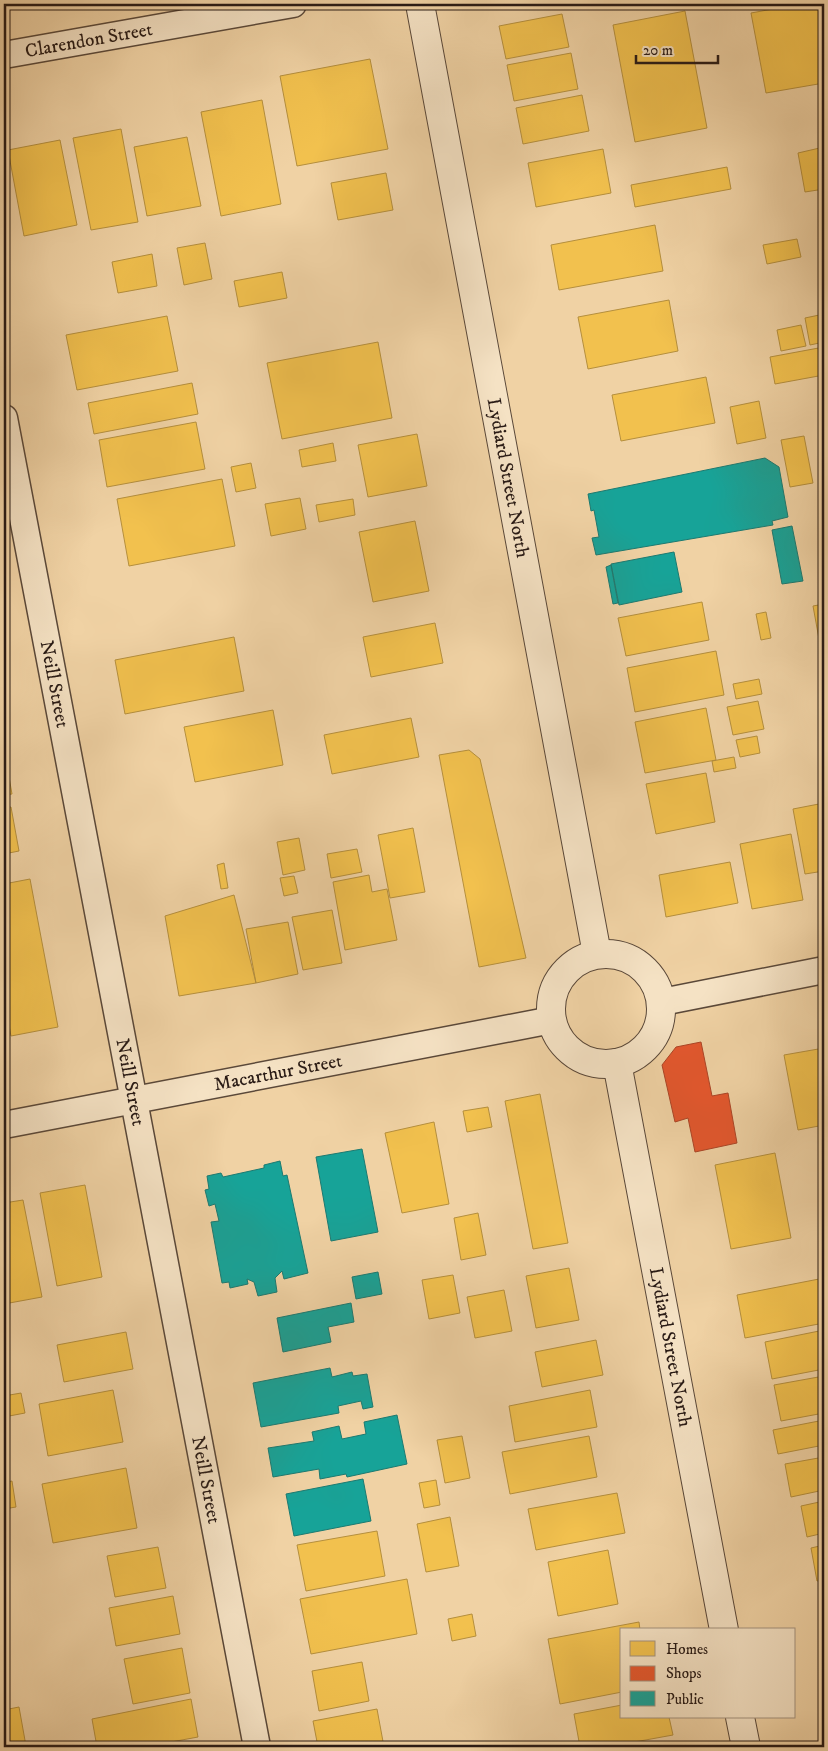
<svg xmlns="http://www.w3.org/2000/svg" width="828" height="1751" font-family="'IM FELL DW Pica',serif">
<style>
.homes{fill:#f2c14e;stroke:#b58f3d}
.shops{fill:#e4572e;stroke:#ac4526}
.public{fill:#17a398;stroke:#1c7a71}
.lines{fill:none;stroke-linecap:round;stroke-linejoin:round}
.minor-casing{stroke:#5a4839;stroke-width:29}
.tertiary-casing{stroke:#5a4839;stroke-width:30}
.minor{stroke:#f5e2c4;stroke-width:26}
.tertiary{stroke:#f5e2c4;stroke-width:28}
.labels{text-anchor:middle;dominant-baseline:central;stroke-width:5;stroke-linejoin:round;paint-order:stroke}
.street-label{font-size:19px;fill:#281a15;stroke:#f5e2c4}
</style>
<rect width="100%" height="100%" fill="#f0d2a4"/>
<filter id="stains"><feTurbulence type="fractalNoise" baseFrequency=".004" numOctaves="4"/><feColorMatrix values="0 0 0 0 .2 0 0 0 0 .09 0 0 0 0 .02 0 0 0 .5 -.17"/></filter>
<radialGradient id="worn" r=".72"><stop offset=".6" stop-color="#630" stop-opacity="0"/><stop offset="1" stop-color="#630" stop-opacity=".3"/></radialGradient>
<!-- homes -->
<path class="homes" d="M800 4H824V83L766 93 751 13Z
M685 11 707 128 635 142 613 25Z
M562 14 569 47 506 59 499 26Z
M571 53 578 89 514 101 507 65Z
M370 59 388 149 297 166 280 76Z
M582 95 589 131 523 144 516 108Z
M262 100 281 204 221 216 201 112Z
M121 129 138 222 91 230 73 138Z
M187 137 201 206 147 216 134 147Z
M60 140 77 225 24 236 8 150Z
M824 147V189L805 192 798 153Z
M603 149 611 193 536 207 528 163Z
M727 167 731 189 635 207 631 185Z
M386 173 393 210 338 220 331 183Z
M655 225 663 271 559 290 551 245Z
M797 239 801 257 767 264 763 245Z
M205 243 212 279 184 285 177 248Z
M152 254 157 286 118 293 112 262Z
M282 272 287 298 239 307 234 281Z
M669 300 678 351 588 369 578 317Z
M824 314V342L810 345 805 318Z
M167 316 178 371 77 390 66 335Z
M801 325 806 346 781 351 777 330Z
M378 342 392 418 282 439 267 363Z
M824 347V375L775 384 770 357Z
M706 377 715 423 621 441 612 395Z
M192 383 198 414 94 434 88 403Z
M759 401 766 438 737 444 730 407Z
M196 422 205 469 107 487 99 440Z
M417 434 427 486 368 497 358 445Z
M804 436 813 483 790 487 781 440Z
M333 443 336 461 302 467 299 450Z
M251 463 256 488 236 492 231 467Z
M222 479 235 546 129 566 117 499Z
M300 498 306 529 271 536 265 504Z
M353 499 355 515 319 522 316 505Z
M415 521 429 591 373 602 359 532Z
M702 602 709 640 626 656 618 618Z
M824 604V638L819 639 813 606Z
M766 612 771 638 761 640 756 614Z
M435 623 443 663 371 677 363 637Z
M234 637 244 691 125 714 115 660Z
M716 651 724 695 635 712 627 668Z
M759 679 762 694 736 699 733 684Z
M758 701 764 729 733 735 727 707Z
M706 708 716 760 645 773 635 722Z
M273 710 283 765 195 782 184 727Z
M411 718 419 757 332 774 324 735Z
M757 736 760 753 740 757 736 740Z
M4 749 12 794 4 795Z
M469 750 480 759 526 958 479 967 439 755Z
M734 757 736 768 714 772 712 761Z
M706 773 715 822 656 834 646 784Z
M824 803V871L805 874 793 809Z
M11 807 19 851 4 854V808Z
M413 828 425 892 390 898 378 835Z
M791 834 803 900 752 909 740 844Z
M299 838 305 870 283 875 277 842Z
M357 849 362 872 331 878 327 854Z
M730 862 738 903 666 917 659 875Z
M224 863 228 888 221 889 217 865Z
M369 875 372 892 387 889 397 940 345 950 333 882Z
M294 876 298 893 284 896 280 878Z
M30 879 58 1027 11 1036 4 999V884Z
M234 895 256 983 179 996 165 916Z
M332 910 342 963 303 970 292 917Z
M288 922 298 974 256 983 246 929Z
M4 1024 9 1051 4 1052Z
M824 1048V1125L798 1130 784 1055Z
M540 1094 568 1243 533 1249 505 1101Z
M488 1107 492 1127 467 1132 463 1111Z
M434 1122 449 1204 402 1213 385 1133Z
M775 1153 791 1238 731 1249 715 1165Z
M85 1185 102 1277 57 1286 40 1193Z
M23 1200 42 1297 4 1304V1203Z
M478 1213 486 1255 461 1260 454 1218Z
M569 1268 579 1320 536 1328 526 1276Z
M453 1275 460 1313 429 1319 422 1280Z
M819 1279 824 1307V1323L745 1338 737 1295Z
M504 1290 512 1331 475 1338 467 1297Z
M824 1330V1369L772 1379 765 1342Z
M126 1332 133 1369 64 1382 57 1345Z
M596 1340 603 1375 542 1387 535 1352Z
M824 1376V1413L781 1421 774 1385Z
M113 1390 123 1442 48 1456 39 1404Z
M590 1390 597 1427 515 1442 509 1406Z
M21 1393 25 1413 4 1417V1396Z
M824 1420V1445L778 1454 773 1430Z
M462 1436 470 1478 445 1483 437 1440Z
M589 1436 597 1477 510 1494 502 1452Z
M824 1457V1490L791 1497 785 1464Z
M126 1468 137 1528 53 1543 42 1484Z
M436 1480 440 1505 424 1508 419 1483Z
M12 1481 16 1507 4 1509V1483Z
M617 1493 625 1533 536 1550 528 1509Z
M824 1501V1533L807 1537 801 1506Z
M450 1517 459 1566 426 1572 417 1524Z
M377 1531 385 1576 306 1591 297 1545Z
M824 1545V1580L817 1581 811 1548Z
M158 1547 166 1588 115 1597 107 1556Z
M608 1550 618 1604 558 1616 548 1562Z
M407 1579 417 1634 311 1654 300 1599Z
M173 1596 180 1634 116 1646 109 1608Z
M472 1614 476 1636 452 1641 448 1619Z
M639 1622 640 1630H622V1692L560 1704 548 1639Z
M824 1627V1653L823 1654 819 1629Z
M182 1648 190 1693 133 1704 124 1659Z
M362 1662 369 1701 319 1711 312 1671Z
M191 1699 198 1737 144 1747H97L92 1719Z
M622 1705V1717H669L673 1735 607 1747H580L574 1714Z
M19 1707 26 1746 4 1747V1710Z
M377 1709 384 1747H318L313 1721Z
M669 1742 670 1747H640Z"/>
<!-- shops -->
<path class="shops" d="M701 1042 712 1096 728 1093 737 1143 695 1152 688 1118 675 1122 662 1065 676 1047Z"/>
<!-- public -->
<path class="public" d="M765 458 779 467 788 517 772 521 773 525 596 555 592 538 599 537 594 510 591 511 588 494Z
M792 526 803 581 782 584 772 530Z
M674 552 682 592 619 605 611 564Z
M611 565 618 603 613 604 606 567Z
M362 1149 378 1232 331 1241 316 1157Z
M280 1161 283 1176 287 1175 308 1273 284 1279 282 1271 275 1278 277 1292 258 1296 254 1282 247 1279 248 1284 230 1288 229 1282 222 1283 211 1222 219 1221 215 1204 209 1206 205 1190 209 1189 207 1176 221 1173 223 1177 264 1168V1165Z
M378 1272 382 1294 356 1299 352 1277Z
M351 1303 354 1322 328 1327 331 1342 283 1352 277 1318Z
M330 1368 332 1377 352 1372 353 1376 367 1374 373 1407 363 1409 361 1401 338 1406 339 1413 261 1427 253 1383Z
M397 1415 407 1464 347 1477 346 1474 320 1479 319 1469 273 1477 268 1448 314 1441 312 1432 339 1426 342 1439 366 1434 364 1422Z
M363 1479 371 1521 294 1536 286 1494Z"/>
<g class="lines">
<!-- minor casing -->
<g class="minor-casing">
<g id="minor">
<path id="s1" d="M4 55 293 4"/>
<path id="s2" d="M4 418 257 1747"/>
<path d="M662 1002 824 970"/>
<path id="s3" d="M4 1125 552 1020"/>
</g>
</g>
<!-- tertiary casing -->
<g class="tertiary-casing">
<g id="tertiary">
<path id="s4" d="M420 4 597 954"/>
<circle cx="606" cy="1009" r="55"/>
<path id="s5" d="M617 1063 724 1630"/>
<path d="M740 1717 746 1747"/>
</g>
</g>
<!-- minor -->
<use href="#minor" class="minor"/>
<!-- tertiary -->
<use href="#tertiary" class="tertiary"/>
</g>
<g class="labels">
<!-- street labels -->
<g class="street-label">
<text stroke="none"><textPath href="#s1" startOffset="86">Clarendon Street</textPath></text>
<text stroke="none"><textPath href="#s4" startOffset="482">Lydiard Street North</textPath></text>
<text stroke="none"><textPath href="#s2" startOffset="271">Neill Street</textPath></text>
<text stroke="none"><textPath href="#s3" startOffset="279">Macarthur Street</textPath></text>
<text stroke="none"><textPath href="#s2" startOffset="676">Neill Street</textPath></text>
<text stroke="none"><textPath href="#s5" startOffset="289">Lydiard Street North</textPath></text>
<text stroke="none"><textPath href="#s2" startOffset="1081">Neill Street</textPath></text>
</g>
</g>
<!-- margin -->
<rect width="828" height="1751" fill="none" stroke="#f0d2a4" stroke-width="20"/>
<rect x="5" y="5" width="818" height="1741" fill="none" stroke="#281a15" stroke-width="2.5"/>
<rect x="10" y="10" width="808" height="1731" fill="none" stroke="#281a15"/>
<!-- legend -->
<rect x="620" y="1628" width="175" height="90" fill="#f5e2c4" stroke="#a3927e"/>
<rect x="630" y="1641" width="25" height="15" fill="#f2c14e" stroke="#a3927e"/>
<text x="666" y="1654" font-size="15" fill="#281a15">Homes</text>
<rect x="630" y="1666" width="25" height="15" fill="#e4572e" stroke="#a3927e"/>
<text x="666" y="1678" font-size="15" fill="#281a15">Shops</text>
<rect x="630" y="1691" width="25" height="15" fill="#17a398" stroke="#a3927e"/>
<text x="666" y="1704" font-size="15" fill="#281a15">Public</text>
<!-- scale -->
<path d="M636 55v8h82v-8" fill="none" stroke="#281a15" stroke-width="2.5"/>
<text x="643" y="55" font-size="15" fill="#281a15" stroke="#f5e2c4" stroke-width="4" paint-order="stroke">20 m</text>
<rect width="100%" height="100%" filter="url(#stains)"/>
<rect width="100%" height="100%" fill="url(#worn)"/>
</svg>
